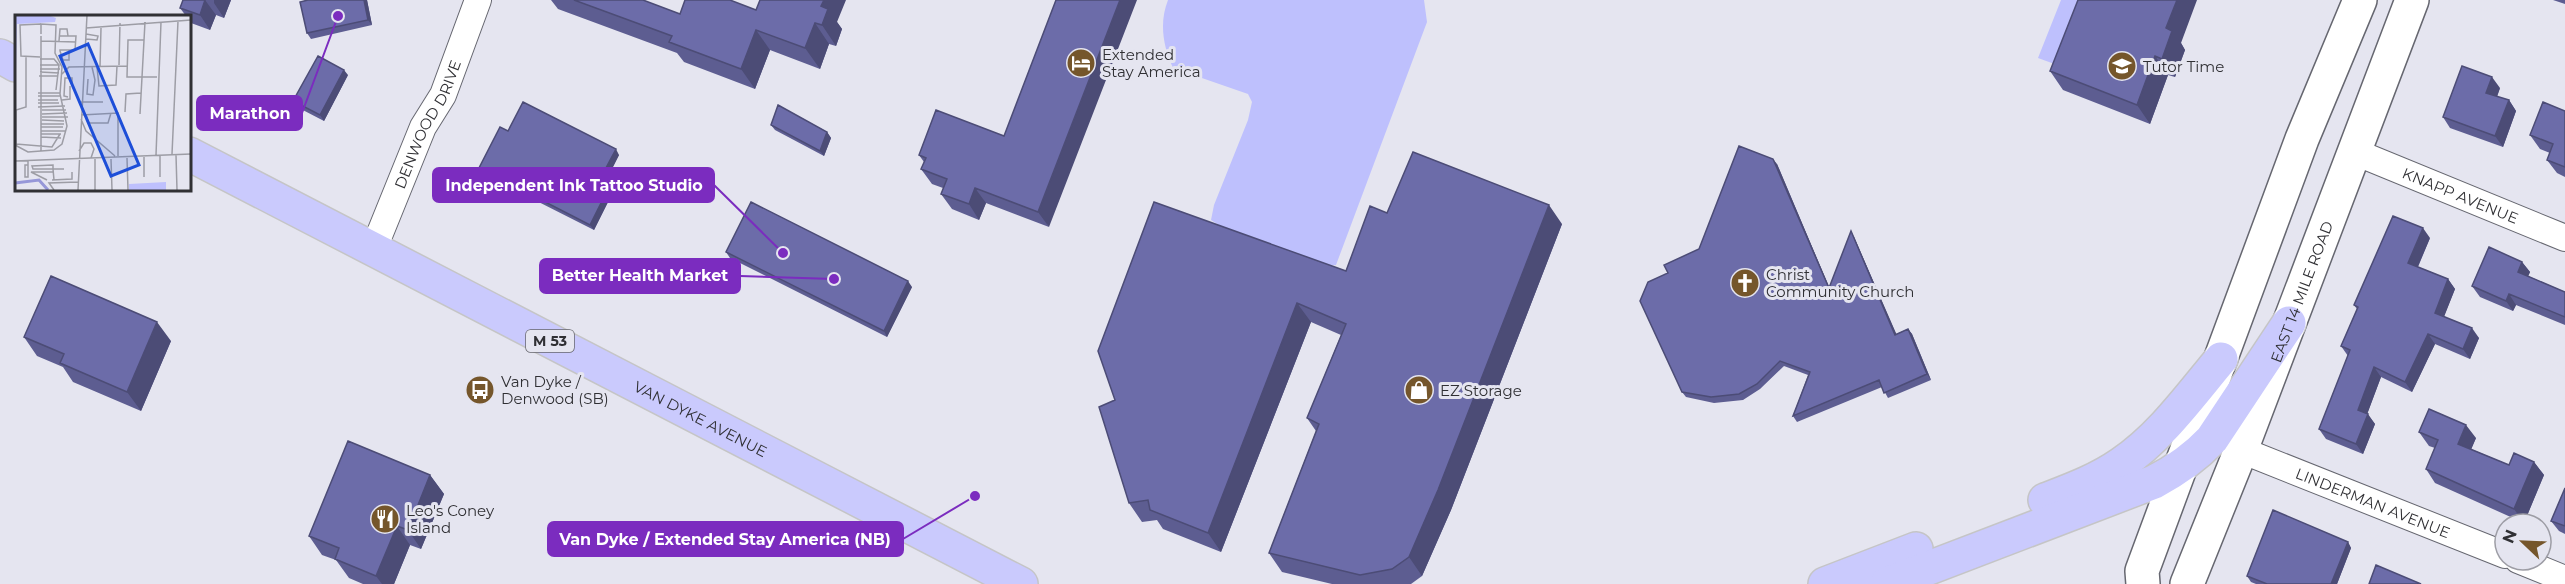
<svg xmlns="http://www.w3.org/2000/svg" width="2565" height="584" font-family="Montserrat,sans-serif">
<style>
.green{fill:#bec0fd}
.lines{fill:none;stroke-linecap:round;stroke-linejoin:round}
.street-casing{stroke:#666770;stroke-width:28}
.secondary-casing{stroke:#666770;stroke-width:36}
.primary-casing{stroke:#c5c5c6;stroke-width:36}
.street{stroke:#fff;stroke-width:26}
.secondary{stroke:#fff;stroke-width:33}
.primary{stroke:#cacafd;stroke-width:33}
.wall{fill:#5d5d91}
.shaded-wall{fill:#4c4c76}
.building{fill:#6c6ca9;stroke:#4c4c76;stroke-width:1.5}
.labels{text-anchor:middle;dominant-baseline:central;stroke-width:6;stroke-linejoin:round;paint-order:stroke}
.shield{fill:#e5e5f0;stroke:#66666c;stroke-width:1.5}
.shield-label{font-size:14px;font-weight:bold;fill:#303034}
.poi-label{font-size:15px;fill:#303034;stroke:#e5e5f0;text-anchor:start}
.street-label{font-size:15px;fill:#303034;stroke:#e5e5f0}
.inset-river{fill:none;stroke:#9697d8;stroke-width:3}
.inset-road{fill:none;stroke:#9d9da5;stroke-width:1.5}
.view{fill:#1d4ed8;fill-opacity:0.15;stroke:#1d4ed8;stroke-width:3}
.inset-edge{fill:none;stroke:#303034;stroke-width:3}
.leader{fill:none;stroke:#7b2cbf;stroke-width:2}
.callout-dot{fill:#7b2cbf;stroke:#e5e5f0;stroke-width:2}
.callout{fill:#7b2cbf;stroke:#7b2cbf;stroke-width:2}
.callout-label{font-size:16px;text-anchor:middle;font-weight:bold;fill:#fff}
</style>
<rect width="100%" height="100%" fill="#e5e5f0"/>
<!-- green -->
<path class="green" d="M1168 0H1424L1427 22 1336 265 1327 266 1222 227 1211 220 1214 205 1248 120 1252 102 1248 94 1173 68C1163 46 1159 23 1168 0Z
M2061 0H2098L2071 70 2038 58Z"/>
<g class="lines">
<!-- street casing -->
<g class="street-casing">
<g id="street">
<path id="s1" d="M2355 152 2565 238"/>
<path id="s2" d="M374 248 423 127 443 95 478 0"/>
<path id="s3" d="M2241 450 2505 555"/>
<path d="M2518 560 2565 579"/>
</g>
</g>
<!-- secondary casing -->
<g class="secondary-casing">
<g id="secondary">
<path d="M2143 584 2142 571 2302 139 2360 0"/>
<path id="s4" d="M2187 584 2241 450 2412 0"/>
</g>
</g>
<!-- primary casing -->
<g class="primary-casing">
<g id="primary">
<path d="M0 56 16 65"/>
<path id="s5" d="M189 154 1021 584"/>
<path d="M2045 500C2071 490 2098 480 2121 464 2161 437 2190 396 2221 359"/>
<path d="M1825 584 1916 549"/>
<path d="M1887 584 2154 482C2177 470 2195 457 2212 439L2289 323"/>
</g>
</g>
<!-- street -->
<use href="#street" class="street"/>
<!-- secondary -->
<use href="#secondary" class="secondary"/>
<!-- primary -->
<use href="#primary" class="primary"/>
</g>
<!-- wall -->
<path class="wall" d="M183 0H231L224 18 216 15 210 30 191 23 189 20V16H186L180 8Z
M308 0H367L372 25 311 39 307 33Z
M551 0H642L680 14 756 10 837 22 842 29 836 46 829 44 820 69 770 50 755 89 684 62 677 53 558 9Z
M2553 0H2565V4Z
M2181 43 2185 50 2175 77 2168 75 2150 124 2063 90 2050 71Z
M348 75 324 121 297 107 293 101Z
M2500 88 2497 97 2509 100 2516 111 2503 147 2450 128 2443 117Z
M2565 111V177L2557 173 2547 160 2550 153 2540 149 2530 135Z
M771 125 827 132 831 138 824 156 775 130Z
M508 131 619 155 604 184 609 187 613 192 594 230 483 174 479 168Z
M1004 136 1049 227 986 203 979 220 952 209 941 194 943 188 932 184 921 169 924 162 919 155Z
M1777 164 1829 287 1854 237 1896 334 1908 329 1912 334 1931 380 1888 398 1882 387 1797 422 1793 416 1808 375 1784 366 1760 389 1743 400 1714 403 1686 397 1682 392 1668 273 1699 249Z
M1387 213 1562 224 1451 510 1422 576 1411 584H1332L1282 572 1269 553 1316 431 1307 418 1341 335 1311 322 1221 552 1163 529 1157 520 1142 522 1129 503 1115 400 1346 271Z
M2430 238 2418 267 2448 279 2455 289 2444 316 2479 338 2470 359 2435 344 2412 392 2381 377 2367 414 2375 424 2363 454 2326 439 2319 429 2348 356 2341 346 2357 309 2354 305Z
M726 252 912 287 887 337 730 258Z
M2522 262 2530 272 2528 276 2565 292V325L2516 305 2513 311 2480 297 2472 286Z
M24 337 171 341 141 411 73 382 63 367 37 356Z
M2419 432 2476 438 2471 449 2509 465 2534 462 2544 475 2524 523 2435 483 2426 469 2435 448 2429 446Z
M430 475 444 494 421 549 410 545 394 584H363L349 578 336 560 322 555 309 536Z
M2565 488V534L2559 531 2551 521Z
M2348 542 2351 548 2337 584H2256L2251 582 2247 576Z"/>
<!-- shaded-wall -->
<path class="shaded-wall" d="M205 0 216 15 210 30 200 15Z
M214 0H231L224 18 214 3Z
M364 0H367L372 25 368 20Z
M824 0H846L837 22 842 29 836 46 822 25 821 6Z
M1120 0H1137L1049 227 1038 212Z
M2177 0H2197L2181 43 2185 50 2175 77 2162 59 2166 28Z
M815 23 829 44 820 69 805 48Z
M756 30 770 50 755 89 741 69Z
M2155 56 2168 75 2150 124 2137 105Z
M344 70 348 75 324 121 320 115Z
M2492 77 2500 88 2494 104 2486 93Z
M2509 100 2516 111 2503 147 2495 136Z
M827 132 831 138 824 156 820 151Z
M616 149 619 155 603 187 599 181Z
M1773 159 1777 164 1832 294 1829 288Z
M609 187 613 192 594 230 590 225Z
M975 188 986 203 979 220 969 204Z
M1549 205 1562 224 1451 510 1422 576 1409 557Z
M2423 228 2430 238 2415 273 2408 263Z
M1851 231 1854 237 1899 340 1895 335Z
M2522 262 2530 272 2525 283 2518 272Z
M2448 279 2455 289 2442 322 2435 313Z
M908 281 912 287 887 337 884 331Z
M2509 294 2516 305 2513 311 2506 301Z
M1297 303 1311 322 1221 552 1208 533Z
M157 322 171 341 141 411 127 392Z
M2472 328 2479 338 2470 359 2463 349Z
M1908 329 1912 334 1931 380 1927 374Z
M2428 334 2435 344 2412 392 2405 382Z
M2374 367 2381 377 2365 420 2358 410Z
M2368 414 2375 424 2363 454 2356 444Z
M2466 425 2476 438 2468 457 2458 444Z
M2534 462 2544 475 2524 523 2514 509Z
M430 475 444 494 421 549 408 530Z
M397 526 410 545 394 584H382L376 576Z
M2348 542 2351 548 2337 584H2331Z"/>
<!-- building -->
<path class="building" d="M183 0H205L200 15 180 8Z
M308 0H364L368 20 307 33 300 2Z
M574 0H643L680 14 685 0H730L756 10 760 0H824L821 6 828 9 822 25 815 23 805 48 756 30 741 69 669 42 672 36Z
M1056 0H1120L1038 212 975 188 969 204 941 194 947 179 921 169 926 158 919 155 936 110 1004 136Z
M2078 0H2177L2166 28 2172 31 2162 59 2155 56 2137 105 2050 71Z
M318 56 344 70 320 115 293 101Z
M2462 66 2492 77 2486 93 2509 100 2495 136 2443 117Z
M523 102 616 149 599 181 609 187 590 225 479 168 500 127 508 131Z
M2543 102 2565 111V167L2547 160 2553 144 2530 135Z
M778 105 827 132 820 151 771 125Z
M1739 146 1773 159 1829 288 1851 231 1895 335 1908 329 1927 374 1884 393 1879 380 1793 416 1810 372 1780 361 1757 384 1739 394 1711 397 1682 392 1640 301 1648 282 1668 273 1664 265 1699 249Z
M1413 152 1549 205 1438 490 1409 557 1392 569 1360 575 1269 553 1319 424 1307 418 1346 324 1297 303 1208 533 1150 510 1148 500 1129 503 1099 407 1115 400 1098 351 1154 202 1346 271 1370 206 1387 213Z
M751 202 908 281 884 331 726 252Z
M2393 216 2423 228 2408 263 2448 279 2435 313 2472 328 2463 349 2428 334 2405 382 2374 367 2358 410 2368 414 2356 444 2319 429 2350 350 2341 346 2358 307 2354 305Z
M2489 247 2522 262 2518 272 2565 292V317L2509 294 2506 301 2472 286Z
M51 276 157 322 127 392 60 363 64 354 24 337Z
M2429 409 2466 425 2458 444 2509 465 2514 453 2534 462 2514 509 2426 469 2438 440 2419 432Z
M348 441 430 475 408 530 397 526 376 576 335 559 339 548 309 536Z
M2565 488V526L2551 521Z
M2273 510 2348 542 2331 584H2267L2247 576Z
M2376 565 2421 584H2369Z"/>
<!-- icons -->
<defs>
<g id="hotel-disc" transform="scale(1.5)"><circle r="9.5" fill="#75562b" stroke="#e5e5f0"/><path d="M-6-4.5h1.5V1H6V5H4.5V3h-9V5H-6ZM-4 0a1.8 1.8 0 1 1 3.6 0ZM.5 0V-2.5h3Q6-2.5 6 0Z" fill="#fff"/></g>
<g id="school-disc" transform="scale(1.5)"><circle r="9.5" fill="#75562b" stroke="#e5e5f0"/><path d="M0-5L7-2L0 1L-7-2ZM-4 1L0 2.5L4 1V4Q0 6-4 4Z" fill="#fff"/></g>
<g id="church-disc" transform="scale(1.5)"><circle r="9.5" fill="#75562b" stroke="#e5e5f0"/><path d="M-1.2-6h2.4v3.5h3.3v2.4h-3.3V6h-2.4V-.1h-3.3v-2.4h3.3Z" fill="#fff"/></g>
<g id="bus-disc" transform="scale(1.5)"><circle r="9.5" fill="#75562b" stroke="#e5e5f0"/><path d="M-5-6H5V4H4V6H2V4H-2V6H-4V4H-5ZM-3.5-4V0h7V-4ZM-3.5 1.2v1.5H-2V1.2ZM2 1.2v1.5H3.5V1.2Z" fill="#fff"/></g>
<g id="shop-disc" transform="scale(1.5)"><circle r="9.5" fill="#75562b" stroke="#e5e5f0"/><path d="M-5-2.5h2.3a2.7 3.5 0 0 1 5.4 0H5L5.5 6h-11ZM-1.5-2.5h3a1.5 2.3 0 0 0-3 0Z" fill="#fff"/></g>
<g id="restaurant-disc" transform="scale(1.5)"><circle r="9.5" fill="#75562b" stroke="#e5e5f0"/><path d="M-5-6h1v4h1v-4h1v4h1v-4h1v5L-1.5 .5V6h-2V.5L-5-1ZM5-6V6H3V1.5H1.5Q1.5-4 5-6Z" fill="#fff"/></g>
</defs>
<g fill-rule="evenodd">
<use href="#hotel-disc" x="1081" y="63"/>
<use href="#school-disc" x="2122" y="66"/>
<use href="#church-disc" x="1745" y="283"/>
<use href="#bus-disc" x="480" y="390"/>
<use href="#shop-disc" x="1419" y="390"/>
<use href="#restaurant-disc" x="385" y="519"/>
</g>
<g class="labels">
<!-- shield labels -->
<rect class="shield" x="526" y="330" width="48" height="22" rx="4.5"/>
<g class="shield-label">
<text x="550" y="341">M 53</text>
</g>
<!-- poi labels -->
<g class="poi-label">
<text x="1102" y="54">Extended<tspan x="1102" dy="17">Stay America</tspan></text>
<text x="2143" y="66">Tutor Time</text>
<text x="1766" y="274">Christ<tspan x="1766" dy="17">Community Church</tspan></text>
<text x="501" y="381">Van Dyke /<tspan x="501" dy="17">Denwood (SB)</tspan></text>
<text x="1440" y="390">EZ Storage</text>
<text x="406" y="510">Leo's Coney<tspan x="406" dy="17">Island</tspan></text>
</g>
<!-- street labels -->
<g class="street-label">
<text stroke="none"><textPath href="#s2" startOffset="135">DENWOOD DRIVE</textPath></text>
<text stroke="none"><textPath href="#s1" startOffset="114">KNAPP AVENUE</textPath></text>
<text stroke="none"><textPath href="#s4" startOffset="314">EAST 14 MILE ROAD</textPath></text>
<text stroke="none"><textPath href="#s5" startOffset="576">VAN DYKE AVENUE</textPath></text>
<text stroke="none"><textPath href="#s3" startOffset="142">LINDERMAN AVENUE</textPath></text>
</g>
</g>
<!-- overview -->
<g transform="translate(15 15)">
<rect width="176" height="176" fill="#e5e5f0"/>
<path d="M33 0 41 3 40 7 2 9 1 54 0 1ZM151 167V175H114V169Z" fill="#bec0fd"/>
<path class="inset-river" d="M0 168 24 165 33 175"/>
<path class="inset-road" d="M71 13 176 5M71 19 83 21 82 25 71 24M26 21V137M44 21H61L60 35H45V36L48 45H54V35M129 25H113L112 62H142M26 26 61 27M44 26 45 14H52L53 21M25 42 6 41 5 10 26 9M25 44H39L44 50 41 75M25 50H44M104 50 105 8M82 52 84 71 101 70 102 51M85 52 86 13M25 54H45M25 57 44 58M47 59 54 52 112 51M24 61H43M73 64 72 79 78 80 80 65 77 52M23 78H45M23 81H46M53 82 49 81 50 63H57V71M23 85H43M47 85 55 84V71M66 87H88M23 88H44M23 92 50 91M27 95H51M110 97 111 79 126 78M27 99 52 98M125 99 130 7M66 100 103 98V141M71 100 74 108H93L96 98M27 102H53M66 104 71 116 100 141M27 105 49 106M26 109H49M26 112H48M26 116H51M26 119H46M26 122 46 123M1 129 37 132 45 119M0 130 13 137 39 135 47 129 52 111 45 79 47 52 40 38 41 10 26 9V19M1 131V95L11 92V42M64 136 69 128H76L79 134 76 143M157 139 163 6M141 140 146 7M161 140 162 175M129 141V162M145 141V162M80 143V175M112 143 113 175M96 144 97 175M0 146 176 139M13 146V162H10V150H13M32 165 16 157H38M37 165 57 164V157M39 165 38 154V150L17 151 18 154H49M39 175 34 168 63 167M63 175 72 0"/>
<path class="view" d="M73 29 124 150 96 161 45 41Z"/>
<rect width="176" height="176" class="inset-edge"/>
</g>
<!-- callouts -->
<path class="leader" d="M338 16L302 113M783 253L714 185M834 279L740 276M975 496L903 539"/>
<g class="callout-dot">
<circle cx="338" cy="16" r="6"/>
<circle cx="783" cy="253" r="6"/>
<circle cx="834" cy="279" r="6"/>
<circle cx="975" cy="496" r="6"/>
</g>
<g class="callout">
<rect x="197" y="96" width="105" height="34" rx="6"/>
<rect x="433" y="168" width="281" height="34" rx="6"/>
<rect x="540" y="259" width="200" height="34" rx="6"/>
<rect x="548" y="522" width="355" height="34" rx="6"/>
</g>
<g class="callout-label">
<text x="250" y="119">Marathon</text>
<text x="574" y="191">Independent Ink Tattoo Studio</text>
<text x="640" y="281">Better Health Market</text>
<text x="725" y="545">Van Dyke / Extended Stay America (NB)</text>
</g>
<!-- north arrow -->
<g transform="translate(2523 542) rotate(293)"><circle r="28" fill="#e5e5f0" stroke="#9d9da5" stroke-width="1.5"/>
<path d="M0-4.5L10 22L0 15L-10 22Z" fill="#75562b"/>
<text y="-9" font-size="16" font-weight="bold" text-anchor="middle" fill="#303034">N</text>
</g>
</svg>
